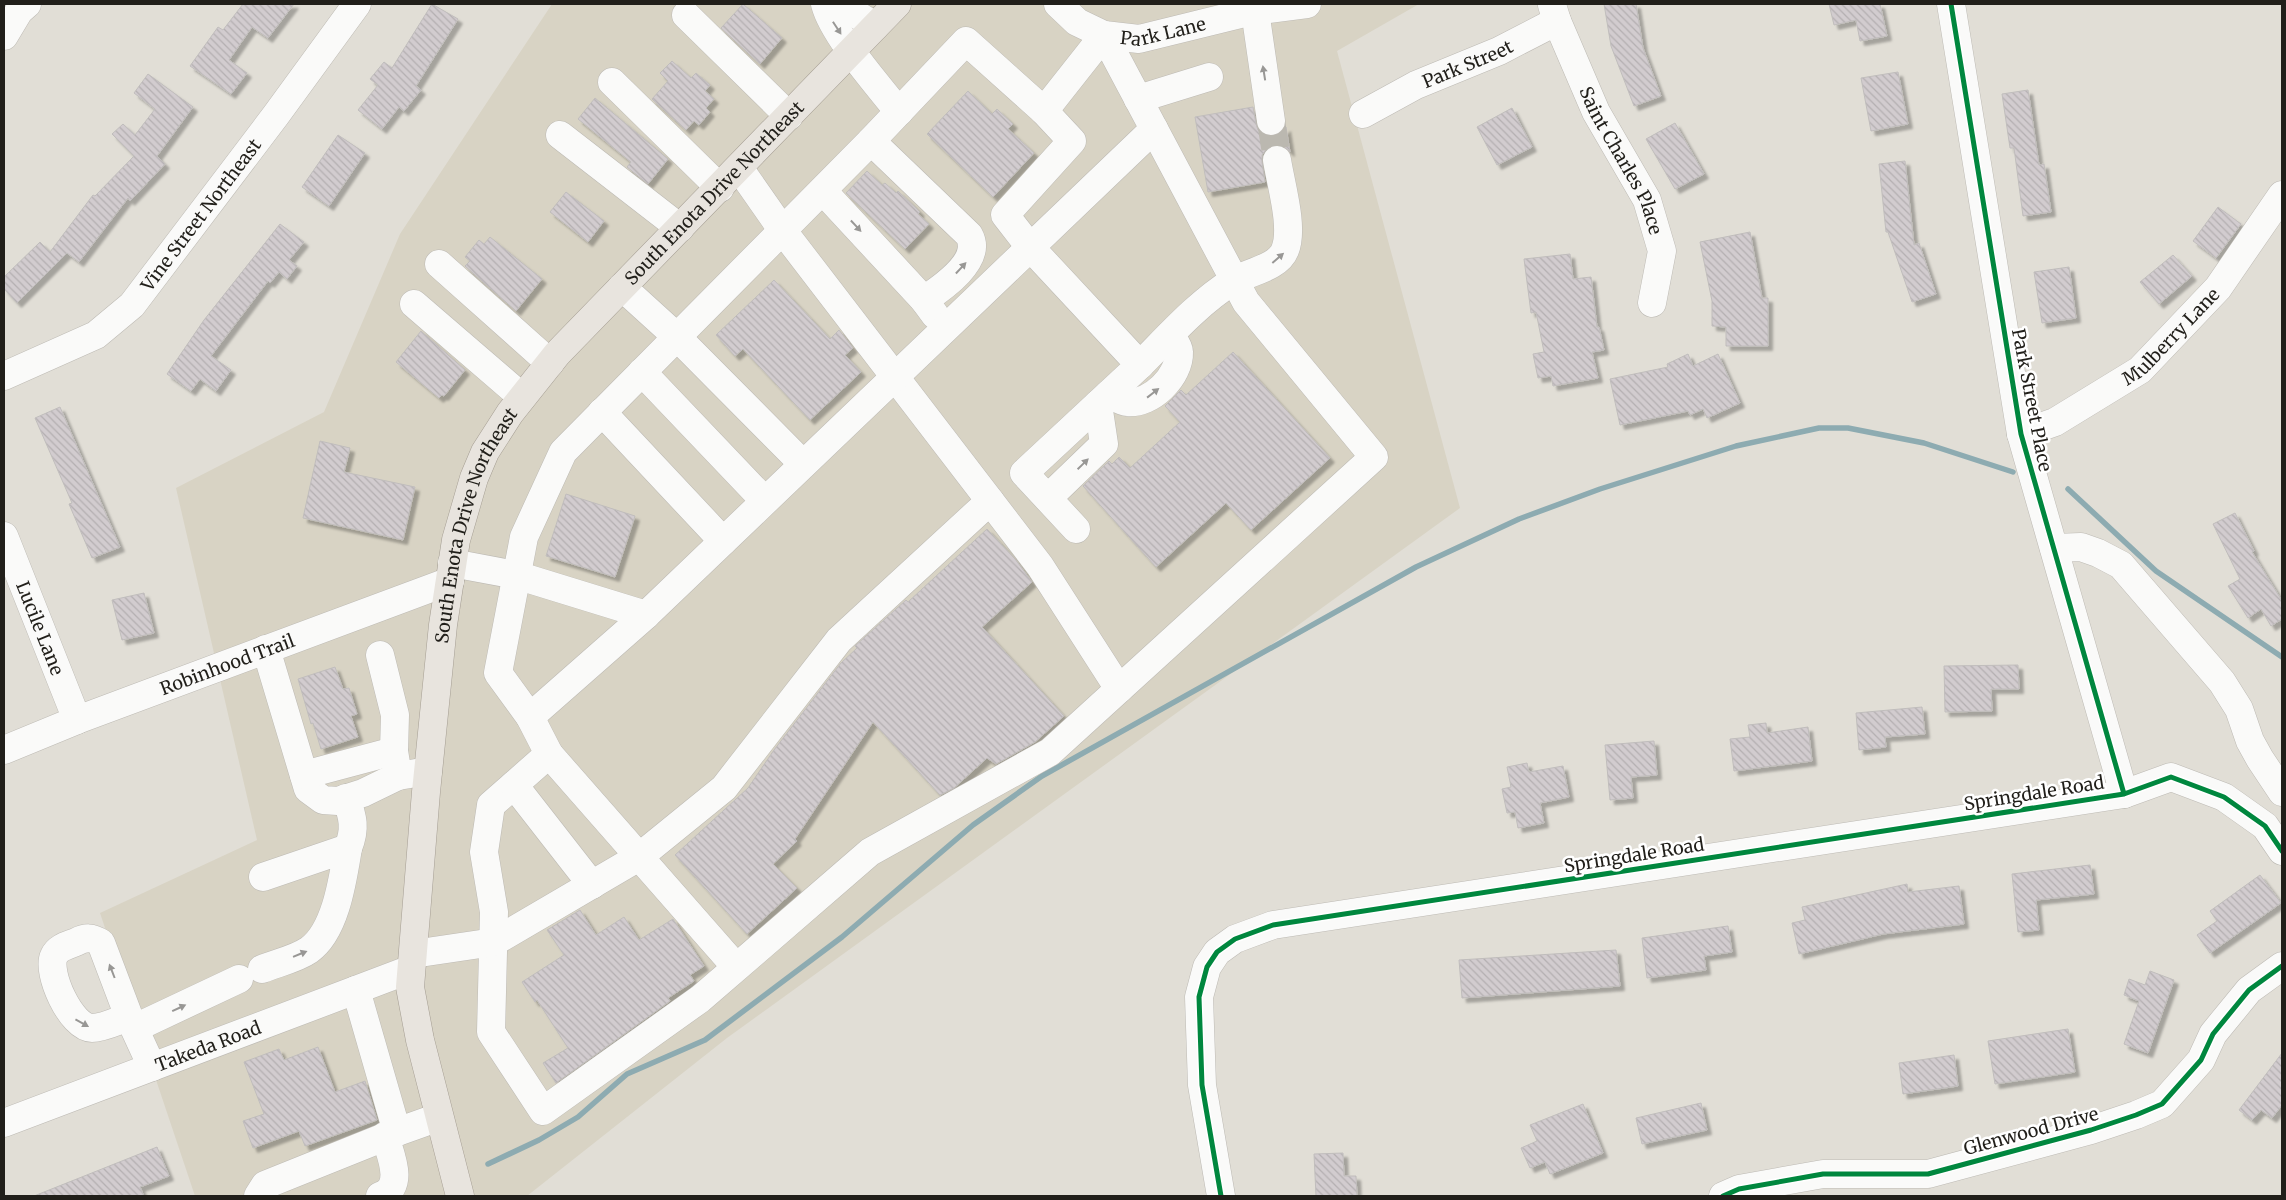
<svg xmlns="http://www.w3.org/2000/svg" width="2286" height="1200" font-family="Merriweather,serif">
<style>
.built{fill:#d8d3c4}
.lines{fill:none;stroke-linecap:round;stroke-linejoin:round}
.stream{stroke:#8dabb1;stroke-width:5.5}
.building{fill:url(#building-back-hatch);stroke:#c0bdbc;filter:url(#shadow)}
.minor-tunnel{stroke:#bbb8b0;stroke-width:28;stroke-dasharray:28 14;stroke-linecap:butt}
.minor-casing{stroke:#bdbab4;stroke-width:29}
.major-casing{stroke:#a49d92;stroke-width:29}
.minor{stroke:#fafaf9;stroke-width:28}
.major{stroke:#e8e4de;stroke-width:28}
.cycleway-casing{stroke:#fff;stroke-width:8}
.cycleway{stroke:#00873e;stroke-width:5}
.oneway{fill:#989795}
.labels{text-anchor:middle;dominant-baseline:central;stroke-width:5;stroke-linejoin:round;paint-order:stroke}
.street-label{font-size:18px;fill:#211f1a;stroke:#fff}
</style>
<defs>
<pattern id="building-back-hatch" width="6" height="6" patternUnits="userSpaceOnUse" patternTransform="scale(1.25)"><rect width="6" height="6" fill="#d2cccf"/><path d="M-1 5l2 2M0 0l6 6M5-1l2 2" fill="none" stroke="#b4afb1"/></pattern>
<filter id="shadow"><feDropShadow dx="4.5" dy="4.5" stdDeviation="1" flood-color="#0004"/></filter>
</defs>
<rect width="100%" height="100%" fill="#e1ded6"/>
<!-- built -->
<path class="built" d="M552 4H1419L1337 51 1460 508 727 1038 527 1196H195L100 913 257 840 176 488 324 412 400 234Z"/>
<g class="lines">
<!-- stream -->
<path class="stream" d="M2068 489 2156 571 2282 657
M488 1164 539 1140 578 1117 627 1074 705 1040 842 937 973 825 1042 776 1416 567 1519 519 1600 489 1736 446 1819 428H1848L1924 443 2013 472"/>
</g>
<!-- building -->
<path class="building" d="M243 4H294L268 38 252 27 229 60 247 73 231 94 190 66 218 27 223 30Z
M432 4 458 19 416 86 421 90 404 111 399 107 382 129 358 110 378 85 370 79 384 62 392 68Z
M743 4 782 38 760 64 721 28Z
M1604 4H1636L1643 48 1661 96 1634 106 1611 46Z
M1829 4H1880L1887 36 1860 41 1856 20 1834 25Z
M672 61 691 78 696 73 710 85 705 91 714 99 706 108 710 112 699 125 694 121 686 130 652 99 668 81 660 73Z
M1898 72 1908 124 1871 131 1861 78Z
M148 74 193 107 157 156 165 164 130 201 128 198 79 262 67 253 17 303 4 289V277L40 242 50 252 93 195 95 196 134 156 112 134 123 124 135 135 155 109 134 93Z
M2028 90 2039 165 2044 164 2051 212 2023 216 2014 148H2010L2002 94Z
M968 91 992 114 997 109 1013 124 1008 129 1034 153 993 197 927 134Z
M595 98 668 159 648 184 627 167 631 162 578 119Z
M1253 107 1256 124 1258 130 1265 135 1274 136 1281 133 1286 127 1290 152 1282 145H1274L1267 148 1262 155V162L1265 182 1208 192 1195 117Z
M1512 108 1532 147 1497 165 1477 127Z
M1675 123 1704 174 1675 189 1646 139Z
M338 135 365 153 329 206 302 187Z
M1905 161 1914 245 1919 243 1936 294 1912 302 1888 232H1886L1879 164Z
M867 171 882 185 885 183 896 193 898 191 920 212 918 214 929 224 905 249 846 193Z
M566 192 604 221 588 242 550 212Z
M2218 207 2241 224 2216 258 2193 241Z
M280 224 304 242 289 260 297 266 287 279 279 272 270 283 268 281 211 356 231 370 216 391 200 379 191 391 167 374 204 320Z
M1750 232 1762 298H1768V346H1726V327L1712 326V301L1700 242Z
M490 237 542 279 516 311 465 266 470 261 465 257 479 240 484 244Z
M1570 254 1573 279 1591 277 1597 327H1599L1604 350 1592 352 1598 378 1553 386 1551 376 1538 378 1533 354 1544 352 1536 312 1531 313 1524 259Z
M2173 255 2192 276 2159 304 2140 282Z
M2069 267 2076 318 2042 323 2034 272Z
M774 280 830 339 839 330 853 348 845 355 861 372 810 420 743 349 735 356 716 335Z
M421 331 465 370 444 396 442 395 439 398 396 362Z
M1233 352 1330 458 1251 530 1226 503 1156 567 1083 486 1109 461 1112 464 1119 457 1130 468 1180 422 1165 406 1181 390 1186 395Z
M1688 354 1693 366 1718 354 1740 403 1707 418 1703 409 1690 415 1688 411 1620 425 1610 379 1668 367 1667 364Z
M60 407 120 547 92 558 69 504 72 503 35 418Z
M320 441 350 448 344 472 415 487 403 540 303 518Z
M566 494 635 516 615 577 546 556Z
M2235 513 2254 551 2252 552 2282 601V619L2271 626 2261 609 2248 618 2228 586 2240 579 2213 524Z
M987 529 1015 559 1032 582 982 627 1064 716 1035 742 996 764 987 758 954 788 940 795 873 722 795 839 797 841 773 864 797 888 747 934 675 855 748 788 774 750 841 663 857 648 855 646 906 600 908 602Z
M144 593 154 633 122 640 112 600Z
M2018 665 2019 689H1991L1992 711 1945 712 1944 666Z
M335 667 343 689 349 688 357 714 351 716 358 737 321 749 313 723 311 724 298 679Z
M1922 707 1925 734 1885 737 1886 747 1859 750 1856 713Z
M1766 723 1767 733 1808 727 1812 761 1734 771 1730 739 1750 737 1748 725Z
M1654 741 1657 775 1631 777 1633 798 1610 800 1605 745Z
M1527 763 1529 772 1563 766 1569 797 1540 803 1544 823 1518 828 1515 812 1507 813 1502 789 1511 787 1507 767Z
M2090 865 2094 894 2036 900 2039 930 2018 932 2012 874Z
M2260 875 2281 903 2210 953 2197 935 2217 921 2210 911Z
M1907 884 1908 892 1959 886 1964 924 1883 934 1799 954 1792 923 1805 920 1802 907Z
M580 910 596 935 624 917 639 940 673 919 704 966 690 975 694 981 668 998 670 1001 556 1083 543 1063 568 1048 537 1000 535 1002 522 982 564 955 547 930Z
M1728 926 1732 952 1704 956 1706 970 1647 978 1642 938Z
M1616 950 1620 986 1462 998 1459 960Z
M2150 971 2174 980 2148 1053 2124 1044 2139 1001 2124 995 2129 979 2145 985Z
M2068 1029 2075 1072 1995 1084 1988 1041Z
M318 1047 335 1092 365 1081 377 1120 305 1146 299 1131 253 1148 243 1121 264 1114 244 1062 279 1049 284 1060Z
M2282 1053V1105L2272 1118 2261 1110 2252 1120 2239 1110Z
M1954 1055 1958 1086 1903 1094 1899 1063Z
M1701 1103 1707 1130 1642 1144 1636 1118Z
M1583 1104 1603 1153 1550 1174 1545 1162 1530 1168 1521 1148 1537 1141 1530 1125Z
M157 1147 169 1176 140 1187 144 1196H34Z
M1343 1153 1344 1176H1356L1357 1196H1316L1314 1154Z"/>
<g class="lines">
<!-- minor-tunnel -->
<path class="minor-tunnel" d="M1271 121 1277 160"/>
<!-- minor casing -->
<g class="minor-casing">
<g id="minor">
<path d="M825 4C833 35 878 85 899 112"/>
<path d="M840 4 875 26"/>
<path id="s1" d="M1058 4 1077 22 1104 35 1139 39 1253 11 1307 4"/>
<path d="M1254 4 1271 121"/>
<path d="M1951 4 2021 434 2124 794"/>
<path d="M686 15 789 116"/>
<path id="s2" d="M1557 21 1596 112 1647 200 1662 251 1652 303"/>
<path d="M4 36 19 11 27 4"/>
<path d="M612 82 720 188"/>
<path d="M1138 99 1209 77"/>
<path id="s3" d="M1363 114 1416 85 1499 51 1557 21 1552 5"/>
<path d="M560 135 680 228"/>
<path d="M871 141 969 235C983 260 942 288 924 300"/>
<path d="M739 168 783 231 1040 566 1119 689"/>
<path d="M823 191 924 300 935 315"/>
<path d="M439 264 550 363"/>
<path d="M622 287 677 337 803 464"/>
<path d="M414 304 522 397"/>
<path d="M1140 365C1169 336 1198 303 1233 281 1248 272 1278 268 1285 250 1294 228 1281 185 1277 160"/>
<path d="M642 372 764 500"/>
<path id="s4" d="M4 376 96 335 132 305 276 115 357 4"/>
<path d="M1109 394C1114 396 1121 402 1127 402 1151 405 1180 376 1179 352 1179 346 1173 340 1170 335"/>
<path d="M602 412 723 541"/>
<path id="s5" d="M2021 434 2055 422 2140 370 2218 288 2282 195"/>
<path d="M1048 498 1104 444 1098 404"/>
<path d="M1076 529 1024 473 1140 365 1030 247 1005 215 1072 141 1044 111 966 41 871 141 563 452 524 537 498 673 530 717 549 754 491 805 484 852 494 912 491 1032 543 1111 700 999 870 852 1050 752 1374 457 1246 302 1154 129"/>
<path id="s6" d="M4 536 77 720"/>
<path d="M2054 548 2081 547 2098 553 2121 565 2222 682 2239 709 2250 741 2260 759 2282 792"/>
<path d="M452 563 516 575 646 615"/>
<path d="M266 649 308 789 323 800 338 801 363 793 398 776 428 771"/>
<path d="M380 655 395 715 394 751 398 776"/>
<path d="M530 717 646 615 1154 129 1104 35 1044 111"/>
<path id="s7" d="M4 750 77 720 450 581"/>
<path d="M549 754 736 967"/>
<path d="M304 775 394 751"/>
<path d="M514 785 592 885"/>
<path d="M346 798C353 817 356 829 348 848"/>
<path d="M413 954 494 942 639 857 724 788 839 640 990 501"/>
<path d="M262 969C277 963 296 959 309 950 336 931 343 878 348 848L263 877"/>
<path d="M356 990 397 1132 439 1117"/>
<path d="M129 1017C119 1020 104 1028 92 1028 71 1028 46 972 54 956 58 947 69 945 76 942 86 937 92 937 101 943L129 1017 152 1067"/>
<path d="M135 1028 239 979"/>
<path id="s8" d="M4 1123 411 969"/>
<path d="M258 1196 265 1185 397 1132"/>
<path d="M380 1196C406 1187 390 1154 385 1136"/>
<path d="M1221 1196 1202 1085 1199 997 1207 967 1217 952 1235 939 1273 925 2124 794 2171 777 2224 797 2265 826 2282 851"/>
<path d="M1723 1196 1739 1189 1823 1174H1928L2091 1130 2136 1115 2162 1104 2201 1060 2213 1034 2249 990 2282 966"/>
</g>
</g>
<!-- major casing -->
<g class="major-casing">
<g id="major">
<path id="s9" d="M460 1196 420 1040 410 987 426 792 443 625 456 540 474 478 485 452 510 413 557 354 897 4"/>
</g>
</g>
<!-- minor -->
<use href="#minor" class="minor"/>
<!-- major -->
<use href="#major" class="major"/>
<!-- cycleway casing -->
<g class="cycleway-casing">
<path id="cycleway" d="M1951 4 2021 434 2124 794
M1221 1196 1202 1085 1199 997 1207 967 1217 952 1235 939 1273 925 2124 794 2171 777 2224 797 2265 826 2282 851
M1723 1196 1739 1189 1823 1174H1928L2091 1130 2136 1115 2162 1104 2201 1060 2213 1034 2249 990 2282 966"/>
</g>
<!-- cycleway -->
<use href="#cycleway" class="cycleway"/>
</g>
<!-- one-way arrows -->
<defs><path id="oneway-solid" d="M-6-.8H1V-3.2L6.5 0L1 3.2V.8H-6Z" transform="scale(1.25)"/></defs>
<g class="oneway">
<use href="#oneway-solid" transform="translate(837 28) rotate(57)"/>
<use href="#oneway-solid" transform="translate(1264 73) rotate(-99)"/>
<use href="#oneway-solid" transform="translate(856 226) rotate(47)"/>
<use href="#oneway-solid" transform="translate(1278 258) rotate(-41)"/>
<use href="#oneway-solid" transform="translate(961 268) rotate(-47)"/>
<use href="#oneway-solid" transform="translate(1153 393) rotate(-38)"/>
<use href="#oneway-solid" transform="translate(1083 464) rotate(-44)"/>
<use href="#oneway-solid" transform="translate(300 954) rotate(-22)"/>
<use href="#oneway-solid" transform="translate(112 971) rotate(-111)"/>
<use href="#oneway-solid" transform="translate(179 1008) rotate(-25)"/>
<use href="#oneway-solid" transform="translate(82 1023) rotate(29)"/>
</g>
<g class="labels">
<!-- street labels -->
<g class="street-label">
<text stroke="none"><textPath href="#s1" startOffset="116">Park Lane</textPath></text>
<text stroke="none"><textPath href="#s3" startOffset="116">Park Street</textPath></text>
<text stroke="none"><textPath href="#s2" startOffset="154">Saint Charles Place</textPath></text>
<text stroke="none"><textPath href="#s9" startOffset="1104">South Enota Drive Northeast</textPath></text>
<text stroke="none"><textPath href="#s4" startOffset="261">Vine Street Northeast</textPath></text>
<text stroke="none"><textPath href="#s5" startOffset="181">Mulberry Lane</textPath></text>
<text transform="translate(2032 400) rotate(79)">Park Street Place</text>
<text stroke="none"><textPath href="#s9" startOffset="684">South Enota Drive Northeast</textPath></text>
<text stroke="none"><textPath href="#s6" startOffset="99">Lucile Lane</textPath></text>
<text stroke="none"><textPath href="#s7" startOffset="239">Robinhood Trail</textPath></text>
<text transform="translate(2034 793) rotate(-9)">Springdale Road</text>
<text transform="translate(1634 855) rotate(-9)">Springdale Road</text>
<text stroke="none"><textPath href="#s8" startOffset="218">Takeda Road</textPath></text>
<text transform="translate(2031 1131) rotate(-15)">Glenwood Drive</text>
</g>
</g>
<!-- border -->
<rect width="2286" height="1200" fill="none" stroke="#211f1a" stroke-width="10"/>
</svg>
